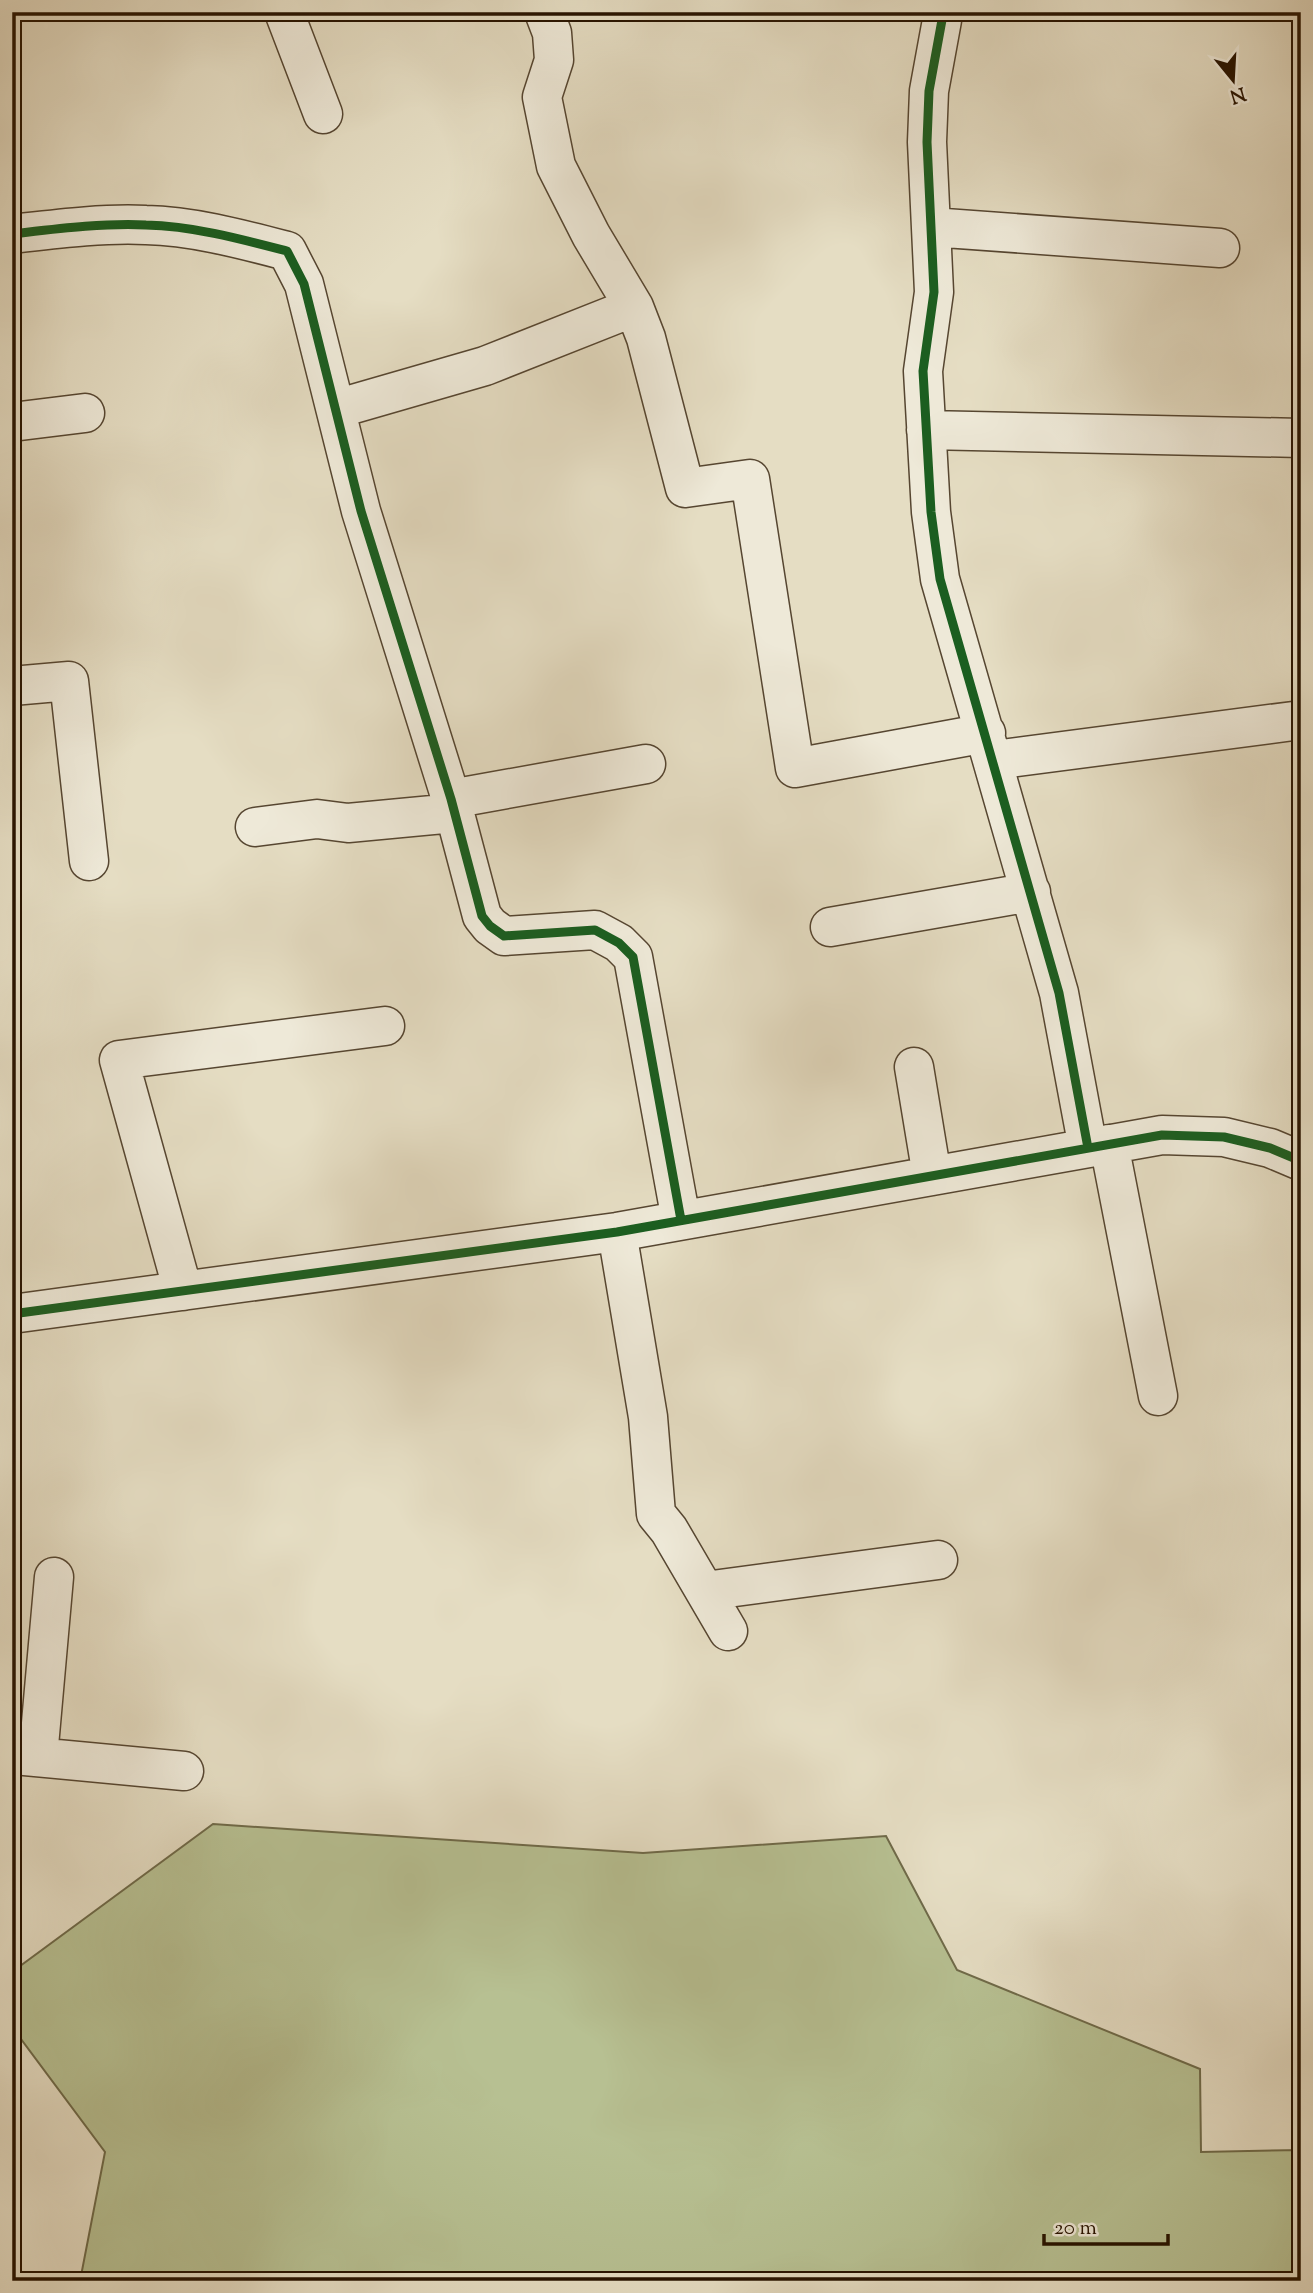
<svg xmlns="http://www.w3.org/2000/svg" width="1313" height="2293" font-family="'Sorts Mill Goudy',serif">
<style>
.green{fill:#b7c092;stroke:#6f6a49;stroke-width:2}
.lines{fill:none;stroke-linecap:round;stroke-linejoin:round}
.minor-casing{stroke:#564631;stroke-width:41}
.minor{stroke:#eee9d8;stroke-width:38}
.cycleway-casing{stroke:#eee9d8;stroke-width:13}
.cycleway{stroke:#1b5e20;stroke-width:9}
</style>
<rect width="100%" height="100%" fill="#e5ddc3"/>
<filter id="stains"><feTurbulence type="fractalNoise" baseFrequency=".00286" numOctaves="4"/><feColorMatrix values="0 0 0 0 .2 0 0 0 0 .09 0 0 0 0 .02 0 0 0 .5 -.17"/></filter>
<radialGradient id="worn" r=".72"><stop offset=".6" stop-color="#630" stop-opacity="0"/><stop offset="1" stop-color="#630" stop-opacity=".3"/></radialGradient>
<!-- green -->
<path class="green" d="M213 1824 643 1853 886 1836 957 1970 1200 2069 1201 2152 1301 2150V2281H80L105 2152 12 2027V1972Z"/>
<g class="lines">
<!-- minor casing -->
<g class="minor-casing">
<path id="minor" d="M284 12 323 114
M544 12 552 33 554 60 542 97 556 166 591 235 634 307 646 338 685 488 750 479 795 768 986 733
M940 12 942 20 929 91 927 142 934 292 923 371 931 512 940 579 1059 993 1088 1148
M931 227 1220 248
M12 234C56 229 101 223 146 225 193 226 241 239 287 251L304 284 361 511 451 799 482 916 490 926 504 936 595 930 619 943 633 957 681 1220
M336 409 485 366 634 307
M12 422 85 413
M926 430 1301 438
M12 686 69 681 89 861
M994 760 1301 720
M451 799 646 764
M255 827 317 819 348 823 454 813
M830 927 1031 892
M914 1067 932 1176
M1109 1144 1158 1396
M617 1232 648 1417 656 1514 669 1530 728 1631
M183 1291 119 1060 385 1026
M12 1314 617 1232 1162 1135 1224 1137 1270 1148 1301 1161
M705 1591 938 1560
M14 1755 184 1771
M38 1757 54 1577"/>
</g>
<!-- minor -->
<use href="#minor" class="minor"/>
<!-- cycleway casing -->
<g class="cycleway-casing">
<path id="cycleway" d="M940 12 942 20 929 91 927 142 934 292 923 371 931 512 940 579 1059 993 1088 1148
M12 234C56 229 101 223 146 225 193 226 241 239 287 251L304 284 361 511 451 799 482 916 490 926 504 936 595 930 619 943 633 957 681 1220
M12 1314 617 1232 1162 1135 1224 1137 1270 1148 1301 1161"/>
</g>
<!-- cycleway -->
<use href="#cycleway" class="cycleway"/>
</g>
<!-- margin -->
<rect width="1313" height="2293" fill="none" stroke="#e5ddc3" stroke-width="42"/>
<rect x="14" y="14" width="1285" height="2265" fill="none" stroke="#271300" stroke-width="3.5"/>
<rect x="21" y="21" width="1271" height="2251" fill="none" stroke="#271300" stroke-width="2"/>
<!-- north arrow -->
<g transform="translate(1233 80) rotate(162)" stroke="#eee9d8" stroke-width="5" paint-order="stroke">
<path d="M0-5L12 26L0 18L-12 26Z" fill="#271300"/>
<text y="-10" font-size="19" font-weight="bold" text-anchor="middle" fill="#271300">N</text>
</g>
<!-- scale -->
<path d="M1044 2234v10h124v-10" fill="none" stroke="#271300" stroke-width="3.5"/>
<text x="1054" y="2234" font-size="21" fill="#271300" stroke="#eee9d8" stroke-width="5" paint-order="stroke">20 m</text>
<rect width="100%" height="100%" filter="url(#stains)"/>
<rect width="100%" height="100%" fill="url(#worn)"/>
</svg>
